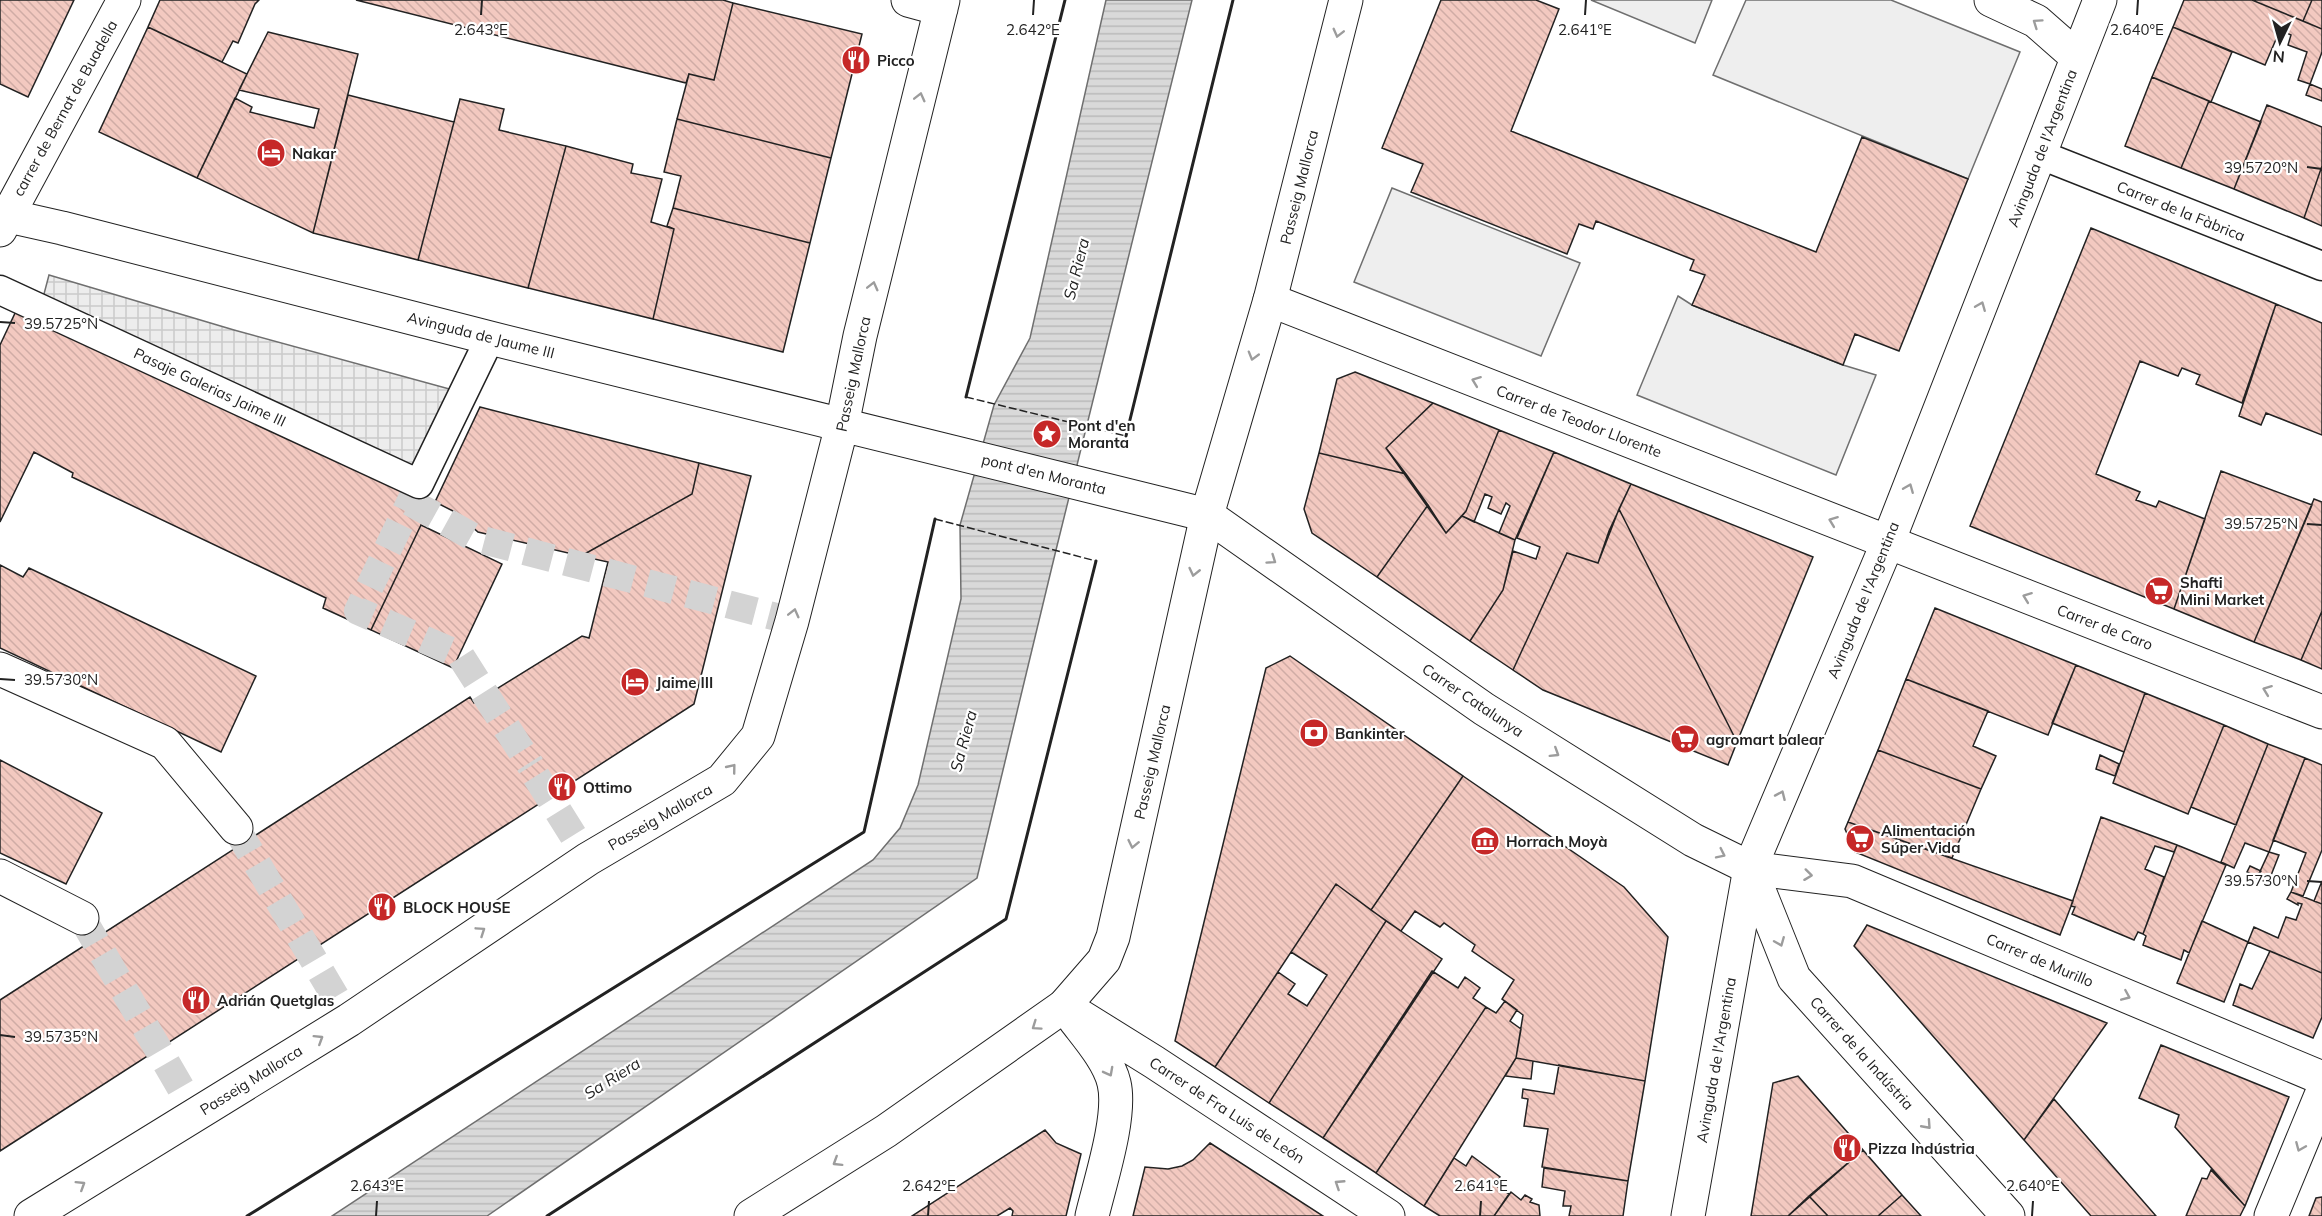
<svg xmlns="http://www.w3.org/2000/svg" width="2322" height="1216" font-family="Mulish,sans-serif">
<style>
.grass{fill:#eee;stroke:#6f6f6f;stroke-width:1.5}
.plaza{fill:url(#plaza-grid);stroke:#6f6f6f;stroke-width:1.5}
.water{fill:url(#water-rules);stroke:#6f6f6f;stroke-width:1.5}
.building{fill:url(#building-back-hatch);stroke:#222;stroke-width:1.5}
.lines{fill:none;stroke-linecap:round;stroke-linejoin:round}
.pedestrian-tunnel{stroke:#d3d3d3;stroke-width:28;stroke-dasharray:28 14;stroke-linecap:butt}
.pedestrian-casing{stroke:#222;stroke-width:31}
.minor-casing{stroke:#222;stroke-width:35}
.tertiary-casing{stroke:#222;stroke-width:35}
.secondary-casing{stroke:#222;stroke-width:35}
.pedestrian{stroke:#fff;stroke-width:28}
.minor{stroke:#fff;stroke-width:33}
.tertiary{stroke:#fff;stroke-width:33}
.secondary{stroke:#fff;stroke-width:33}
.fence{stroke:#222;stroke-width:1.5;stroke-dasharray:8 3;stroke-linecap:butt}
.wall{stroke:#222;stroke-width:3}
.oneway{stroke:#9c9c9c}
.ticks{fill:none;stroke:#222;stroke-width:2}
.labels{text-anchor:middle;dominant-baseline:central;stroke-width:4.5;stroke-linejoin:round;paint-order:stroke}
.poi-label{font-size:15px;font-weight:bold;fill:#222;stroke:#fff;text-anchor:start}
.street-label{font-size:15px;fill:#222;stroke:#fff}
.water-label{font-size:16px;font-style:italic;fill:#222;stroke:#fff}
.ticks-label{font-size:15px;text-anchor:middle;fill:#222;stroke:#fff;stroke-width:4.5;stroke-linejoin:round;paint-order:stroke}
</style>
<defs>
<pattern id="plaza-grid" width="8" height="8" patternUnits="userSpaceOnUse" patternTransform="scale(1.5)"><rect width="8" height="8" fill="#ededed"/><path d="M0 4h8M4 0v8" fill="none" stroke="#cbcbcb"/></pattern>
<pattern id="water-rules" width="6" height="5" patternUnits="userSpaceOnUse" patternTransform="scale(1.5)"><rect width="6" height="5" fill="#d9d9d9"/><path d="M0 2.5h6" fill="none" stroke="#bababa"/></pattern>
<pattern id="building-back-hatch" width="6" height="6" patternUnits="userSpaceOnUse" patternTransform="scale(1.5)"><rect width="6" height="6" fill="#f3c9c0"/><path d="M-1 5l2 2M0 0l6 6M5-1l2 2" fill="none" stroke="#d0aca5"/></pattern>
</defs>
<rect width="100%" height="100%" fill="#fff"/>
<!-- grass -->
<path class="grass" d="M1591 0H1712L1695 43Z
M1746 0H1891L2020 52 1968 179 1713 75Z
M1392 188 1580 263 1541 356 1354 282Z
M1678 296 1692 305 1843 365 1876 375 1836 475 1637 395Z"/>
<!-- plaza -->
<path class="plaza" d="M49 275 234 330 464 393 419 484 40 309Z"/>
<!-- water -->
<path class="water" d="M1106 0H1192L1056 550 977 878 487 1216H332L873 860 900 828 918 785 961 599 960 525 994 405 1030 338Z"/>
<!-- building -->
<path class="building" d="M0 0H74L28 97 0 84Z
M160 0H259L255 4 238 43 233 41 222 62 148 27Z
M356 0H723L733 3 714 80 689 74 686 83Z
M1441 0H1536L1559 9 1511 131 1816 252 1862 137 1968 179 1899 351 1855 334 1843 365 1692 305 1705 275 1690 270 1694 260 1596 221 1593 229 1579 224 1567 254 1411 192 1423 164 1382 148Z
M2184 0H2252L2322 29V52L2310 84 2298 80 2307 52 2288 45 2291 35 2280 30 2265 65 2173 27Z
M2252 0H2312L2303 21Z
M2312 0H2322V29L2303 21Z
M733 3 862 34 831 158 677 119 689 74 714 80Z
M148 27 247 74 197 178 99 132Z
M2173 27 2232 52 2211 102 2152 77Z
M268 32 358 54 313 233 197 178 235 98 252 107 250 112 314 128 319 109 239 90Z
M2152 77 2209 101 2181 168 2125 146Z
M2310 84 2322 89V101L2306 95Z
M348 95 454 122 418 260 313 233Z
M460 99 504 109 499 130 566 146 528 288 418 260Z
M2209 101 2261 122 2234 189 2181 168Z
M2267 105 2322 127V166L2304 218 2234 189Z
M677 119 831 158 810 243 673 208 681 176 664 172Z
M566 146 633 164 631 173 662 179 651 222 674 229 653 319 528 288Z
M2322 166V226L2304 218Z
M673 208 810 243 783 352 653 319 674 229 667 226Z
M2091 228 2276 304 2242 403 2196 384 2200 375 2182 368 2178 376 2140 361 2096 474 2140 492 2136 500 2156 507 2159 501 2205 519 2174 609 1970 526Z
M2276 304 2322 323V435L2266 413 2261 425 2239 416Z
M17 309 435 502 425 527 421 525 371 630 323 608 326 598 72 477 73 473 34 452 0 522V345Z
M1355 372 1433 403 1386 448 1406 474 1319 453 1337 379Z
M1433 403 1499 430 1466 511 1446 533 1386 448Z
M480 407 699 463 692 494 581 556 478 532 455 512 435 502Z
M1499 430 1554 452 1515 540 1499 533 1510 506 1506 503 1501 514 1488 508 1492 497 1485 494 1474 522 1462 516 1466 511Z
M1554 452 1631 484 1609 531 1598 563 1567 553 1513 670 1470 641 1503 590 1513 551 1536 559 1540 547 1517 538Z
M1319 453 1406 474 1428 505 1377 577 1312 533 1304 509Z
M699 463 751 476 694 704 0 1151V1000L470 697 474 703 582 636 589 638 608 562 581 556 692 494Z
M2221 471 2312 505 2254 642 2174 609Z
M1631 484 1813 557 1737 742 1619 509Z
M2314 499 2322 502V611L2301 660 2254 642Z
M1428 505 1446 533 1462 516 1515 540 1503 590 1470 641 1377 577Z
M1619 509 1737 742 1728 765 1543 690 1513 670 1567 553 1598 563Z
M421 525 502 564 453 668 371 630Z
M0 565 23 577 29 568 256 676 221 752 0 648Z
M1935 608 2076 665 2048 735 1906 679Z
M2322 611V669L2301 660Z
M1290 656 1463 776 1371 910 1336 884 1215 1067 1175 1041 1266 668Z
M2076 665 2145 693 2124 752 2052 723Z
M1906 679 1988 711 1973 746 1996 756 1981 789 1878 750Z
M2145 693 2224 725 2188 814 2113 783Z
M2224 725 2268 744 2236 825 2191 807Z
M2268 744 2305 758 2269 852 2245 843 2234 868 2221 862Z
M1878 750 1981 789 1952 858 1848 822Z
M2100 755 2119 764 2115 776 2096 769Z
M2305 758 2322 765V850L2303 896 2291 892 2306 853 2273 840Z
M0 760 102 813 66 884 0 853Z
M1463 776 1624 887 1668 937 1645 1081 1516 1058 1523 1015 1502 999 1514 980 1472 951 1475 945 1444 923 1440 927 1415 911 1401 931 1371 910Z
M2101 817 2177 845 2174 852 2155 846 2145 869 2164 877 2143 934 2138 932 2134 940 2072 914 2075 907 2071 906Z
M1848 822 2073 901 2060 935 1855 852 1845 829Z
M2177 845 2226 865 2189 953 2184 950 2181 960 2143 945 2146 936 2143 934Z
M2269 852 2279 855 2268 883 2257 878Z
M2250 866 2261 871 2257 878 2247 872Z
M2322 881V904L2314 901Z
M1336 884 1386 921 1269 1103 1215 1067 1278 972 1295 984 1288 994 1307 1006 1327 975 1291 952Z
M2291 892 2322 904V973L2248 942 2254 927 2278 938 2286 917 2296 920 2302 904 2298 903V905L2287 899Z
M1386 921 1442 959 1323 1138 1269 1103Z
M2202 921 2248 942 2224 1002 2177 983Z
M1867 925 2107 1023 2024 1140 1854 946Z
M2270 951 2322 973V1017L2313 1038 2233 1005 2240 984 2252 989Z
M1432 971 1458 988 1465 977 1480 988 1473 998 1486 1007 1376 1173 1323 1138Z
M1505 1001 1517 1010 1510 1021 1521 1029 1516 1058 1424 1206 1376 1173 1486 1007 1496 1013Z
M2161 1045 2289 1097 2245 1206 2175 1127 2179 1115 2139 1098Z
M1516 1058 1533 1061 1531 1079 1505 1076Z
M1559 1065 1645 1081 1628 1181 1542 1167 1548 1129 1524 1126 1528 1099 1522 1098 1523 1089 1554 1094Z
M1798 1076 1863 1150 1788 1216H1751L1773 1083Z
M2054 1099 2156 1216H2091L2024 1140Z
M1045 1130 1056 1143 1081 1154 1066 1216H1012L1013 1211 1010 1208 997 1216H912Z
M1210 1143 1323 1216H1133L1145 1167 1168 1169 1182 1166 1193 1160Z
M1863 1150 1902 1195 1878 1216H1828L1809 1196Z
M1472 1156 1500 1177 1495 1185 1509 1194 1494 1216H1440L1424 1206 1454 1158 1466 1166Z
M1544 1168 1628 1181 1623 1216H1569L1571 1206H1563L1565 1191 1542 1187Z
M2211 1170 2245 1206 2240 1216H2186L2202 1178 2207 1179Z
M1511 1192 1521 1200 1525 1195 1532 1199 1530 1202 1539 1205 1540 1216H1494Z
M1902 1195 1921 1216H1878Z
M1809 1196 1828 1216H1788Z
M2322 1197V1216H2309L2316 1198Z"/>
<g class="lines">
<!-- pedestrian-tunnel -->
<path class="pedestrian-tunnel" d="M418 486 358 611 460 655 531 766
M410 502 475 538 792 621
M536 776 588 859
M236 828 349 1020
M82 918 196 1114"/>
<!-- pedestrian casing -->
<g class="pedestrian-casing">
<path id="pedestrian" d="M2041 155 2322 266
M0 290 419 484 490 338"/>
</g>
<!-- minor casing -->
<g class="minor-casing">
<path id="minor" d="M908 0 941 9
M0 230 124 0
M842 425 860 336 943 0
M0 669 165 743 236 828
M1750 868 1852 881 2322 1078
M0 876 82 918
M1064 1006 1154 1062 1388 1216
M1075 1020C1088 1037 1109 1061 1114 1083 1122 1116 1100 1182 1092 1216
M2271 1216 2322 1093"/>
</g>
<!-- tertiary casing -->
<g class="tertiary-casing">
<path id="tertiary" d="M0 214 62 228 490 338 1207 515 1484 709 1693 840 1750 868 1794 978 2008 1216
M1270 300 2322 712
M31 1216 349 1020 588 859 722 780 758 736 792 621 842 425"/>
</g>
<!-- secondary casing -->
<g class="secondary-casing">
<path id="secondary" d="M1991 0 2036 21 2077 57
M751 1216 886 1131 1064 1006 1104 960 1113 937 1207 515 1270 300 1346 0
M1688 1216 1750 868 1888 542 2100 0"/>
</g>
<!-- pedestrian -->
<use href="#pedestrian" class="pedestrian"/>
<!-- minor -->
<use href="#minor" class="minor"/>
<!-- tertiary -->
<use href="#tertiary" class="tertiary"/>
<!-- secondary -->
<use href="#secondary" class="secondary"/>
<!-- fence -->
<path class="fence" d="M966 397 1126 436
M935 519 1096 561"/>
<!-- wall -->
<path class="wall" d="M966 397 1065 0
M1126 436 1233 0
M247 1216 864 832 935 519
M547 1216 1006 919 1096 561"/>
</g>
<!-- one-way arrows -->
<defs><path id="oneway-chevron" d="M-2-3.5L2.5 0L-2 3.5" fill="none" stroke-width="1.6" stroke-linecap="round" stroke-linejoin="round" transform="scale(1.5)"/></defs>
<g class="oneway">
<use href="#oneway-chevron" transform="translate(2037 23) rotate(-145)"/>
<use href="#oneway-chevron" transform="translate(1338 33) rotate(104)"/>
<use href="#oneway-chevron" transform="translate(920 97) rotate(-76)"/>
<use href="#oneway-chevron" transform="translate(873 286) rotate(-76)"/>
<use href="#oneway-chevron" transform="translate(1981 306) rotate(-68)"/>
<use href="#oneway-chevron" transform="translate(1253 356) rotate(106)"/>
<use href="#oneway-chevron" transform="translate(1476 381) rotate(-159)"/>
<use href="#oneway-chevron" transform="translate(1909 488) rotate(-68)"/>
<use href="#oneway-chevron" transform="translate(1833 521) rotate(-159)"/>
<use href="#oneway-chevron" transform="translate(1272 560) rotate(35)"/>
<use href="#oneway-chevron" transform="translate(1194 572) rotate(103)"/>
<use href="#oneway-chevron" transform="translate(2027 597) rotate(-159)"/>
<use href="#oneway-chevron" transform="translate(794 613) rotate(-76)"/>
<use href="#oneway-chevron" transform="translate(2267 690) rotate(-159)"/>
<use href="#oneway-chevron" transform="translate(1555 753) rotate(32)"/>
<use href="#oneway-chevron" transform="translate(732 768) rotate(-51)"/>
<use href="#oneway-chevron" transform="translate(1781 795) rotate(-66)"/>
<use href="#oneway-chevron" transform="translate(1133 844) rotate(102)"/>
<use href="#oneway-chevron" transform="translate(1721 854) rotate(26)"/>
<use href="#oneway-chevron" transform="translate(1808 875) rotate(7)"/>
<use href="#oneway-chevron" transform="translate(481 931) rotate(-34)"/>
<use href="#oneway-chevron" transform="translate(1780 942) rotate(68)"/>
<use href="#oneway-chevron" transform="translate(2126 996) rotate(23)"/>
<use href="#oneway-chevron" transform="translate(1036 1026) rotate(145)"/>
<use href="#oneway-chevron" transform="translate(319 1039) rotate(-32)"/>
<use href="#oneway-chevron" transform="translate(1109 1072) rotate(62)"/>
<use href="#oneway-chevron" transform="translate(1927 1125) rotate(48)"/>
<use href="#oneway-chevron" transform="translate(2300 1147) rotate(113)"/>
<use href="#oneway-chevron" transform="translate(837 1162) rotate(148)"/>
<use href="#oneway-chevron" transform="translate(1339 1184) rotate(-147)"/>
<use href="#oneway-chevron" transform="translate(81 1185) rotate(-32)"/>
</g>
<!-- ticks -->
<path class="ticks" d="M481 15 482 0M1033 15 1034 0M1585 15 1586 0M2137 15 2138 0M2307 167 2322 169M0 322 15 323M2307 524 2322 525M0 679 15 680M2307 881 2322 882M0 1035 15 1037M376 1216 377 1201M928 1216 929 1201M1480 1216 1481 1201M2032 1216 2033 1201"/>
<!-- icons -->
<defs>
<g id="restaurant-disc" transform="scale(1.5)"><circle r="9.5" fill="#c62828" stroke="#fff"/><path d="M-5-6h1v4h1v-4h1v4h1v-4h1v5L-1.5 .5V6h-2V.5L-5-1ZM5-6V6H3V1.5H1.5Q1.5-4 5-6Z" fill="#fff"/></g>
<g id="hotel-disc" transform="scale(1.5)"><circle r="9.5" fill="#c62828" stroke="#fff"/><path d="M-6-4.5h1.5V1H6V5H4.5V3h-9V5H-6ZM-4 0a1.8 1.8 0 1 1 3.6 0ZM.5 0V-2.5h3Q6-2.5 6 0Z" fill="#fff"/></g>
<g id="sight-disc" transform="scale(1.5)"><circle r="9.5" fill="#c62828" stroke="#fff"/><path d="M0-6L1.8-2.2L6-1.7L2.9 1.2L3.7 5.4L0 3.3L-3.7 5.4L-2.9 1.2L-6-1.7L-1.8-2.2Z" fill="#fff"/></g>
<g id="supermarket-disc" transform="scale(1.5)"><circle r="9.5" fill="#c62828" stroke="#fff"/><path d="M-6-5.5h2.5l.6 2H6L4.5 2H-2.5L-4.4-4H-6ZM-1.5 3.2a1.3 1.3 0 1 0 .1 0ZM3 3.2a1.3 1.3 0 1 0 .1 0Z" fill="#fff"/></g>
<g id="bank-disc" transform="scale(1.5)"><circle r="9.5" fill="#c62828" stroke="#fff"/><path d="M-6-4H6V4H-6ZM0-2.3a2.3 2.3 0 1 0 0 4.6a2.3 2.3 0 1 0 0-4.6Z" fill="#fff"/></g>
<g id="museum-disc" transform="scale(1.5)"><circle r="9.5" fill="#c62828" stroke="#fff"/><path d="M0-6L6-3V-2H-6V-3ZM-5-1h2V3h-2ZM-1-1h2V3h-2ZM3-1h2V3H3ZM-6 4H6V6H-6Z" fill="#fff"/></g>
</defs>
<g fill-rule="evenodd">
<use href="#restaurant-disc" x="856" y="60"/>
<use href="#hotel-disc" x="271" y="153"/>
<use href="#sight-disc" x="1047" y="434"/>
<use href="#supermarket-disc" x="2159" y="591"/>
<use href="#hotel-disc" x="635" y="682"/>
<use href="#bank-disc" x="1314" y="733"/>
<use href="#supermarket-disc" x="1685" y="739"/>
<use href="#restaurant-disc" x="562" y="787"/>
<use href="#supermarket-disc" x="1860" y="839"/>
<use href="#museum-disc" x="1485" y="841"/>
<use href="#restaurant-disc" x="382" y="907"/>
<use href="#restaurant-disc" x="196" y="1000"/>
<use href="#restaurant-disc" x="1847" y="1148"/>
</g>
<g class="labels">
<!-- poi labels -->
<g class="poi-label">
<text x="877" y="60">Picco</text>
<text x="292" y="153">Nakar</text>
<text x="1068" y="425">Pont d'en<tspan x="1068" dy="17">Moranta</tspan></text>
<text x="2180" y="582">Shafti<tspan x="2180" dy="17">Mini Market</tspan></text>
<text x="656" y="682">Jaime III</text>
<text x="1335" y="733">Bankinter</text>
<text x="1706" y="739">agromart balear</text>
<text x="583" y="787">Ottimo</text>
<text x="1881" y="830">Alimentación<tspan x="1881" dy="17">Súper Vida</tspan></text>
<text x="1506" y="841">Horrach Moyà</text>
<text x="403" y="907">BLOCK HOUSE</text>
<text x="217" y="1000">Adrián Quetglas</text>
<text x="1868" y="1148">Pizza Indústria</text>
</g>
<!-- street labels -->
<g class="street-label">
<text transform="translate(65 108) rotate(-61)">carrer de Bernat de Buadella</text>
<text transform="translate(2042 148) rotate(-69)">Avinguda de l'Argentina</text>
<text transform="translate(1299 187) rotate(-76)">Passeig Mallorca</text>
<text transform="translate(2181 211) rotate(22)">Carrer de la Fàbrica</text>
<text transform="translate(481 335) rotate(14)">Avinguda de Jaume III</text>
<text transform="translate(853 374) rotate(-78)">Passeig Mallorca</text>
<text transform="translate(210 387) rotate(25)">Pasaje Galerias Jaime III</text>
<text transform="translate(1579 421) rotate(21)">Carrer de Teodor Llorente</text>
<text transform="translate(1044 474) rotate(14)">pont d'en Moranta</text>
<text transform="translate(1863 600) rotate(-68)">Avinguda de l'Argentina</text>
<text transform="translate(2105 627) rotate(21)">Carrer de Caro</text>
<text transform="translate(1473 700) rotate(34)">Carrer Catalunya</text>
<text transform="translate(1152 762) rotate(-77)">Passeig Mallorca</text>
<text transform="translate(660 817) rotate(-30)">Passeig Mallorca</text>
<text transform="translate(2040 960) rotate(23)">Carrer de Murillo</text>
<text transform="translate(1862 1053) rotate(48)">Carrer de la Indústria</text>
<text transform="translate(1716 1060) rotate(-80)">Avinguda de l'Argentina</text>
<text transform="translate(251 1080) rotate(-32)">Passeig Mallorca</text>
<text transform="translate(1227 1110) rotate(33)">Carrer de Fra Luis de León</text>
</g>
<!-- water labels -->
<g class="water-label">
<text transform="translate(1076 269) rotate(-76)">Sa Riera</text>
<text transform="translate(963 741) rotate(-75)">Sa Riera</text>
<text transform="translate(612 1078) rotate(-32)">Sa Riera</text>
</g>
</g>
<g class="ticks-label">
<text x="481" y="35">2.643°E</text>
<text x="1033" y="35">2.642°E</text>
<text x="1585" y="35">2.641°E</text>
<text x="2137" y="35">2.640°E</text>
<text x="2261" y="173">39.5720°N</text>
<text x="61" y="329">39.5725°N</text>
<text x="2261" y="529">39.5725°N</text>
<text x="61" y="685">39.5730°N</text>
<text x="2261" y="886">39.5730°N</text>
<text x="61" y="1042">39.5735°N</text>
<text x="377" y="1191">2.643°E</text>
<text x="929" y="1191">2.642°E</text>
<text x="1481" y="1191">2.641°E</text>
<text x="2033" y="1191">2.640°E</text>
</g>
<!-- north arrow -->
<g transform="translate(2280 42) rotate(185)" stroke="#ffffff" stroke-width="4.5" paint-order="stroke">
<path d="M0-4.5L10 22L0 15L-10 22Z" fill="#222222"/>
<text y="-9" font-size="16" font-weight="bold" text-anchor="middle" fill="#222222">N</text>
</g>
</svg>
